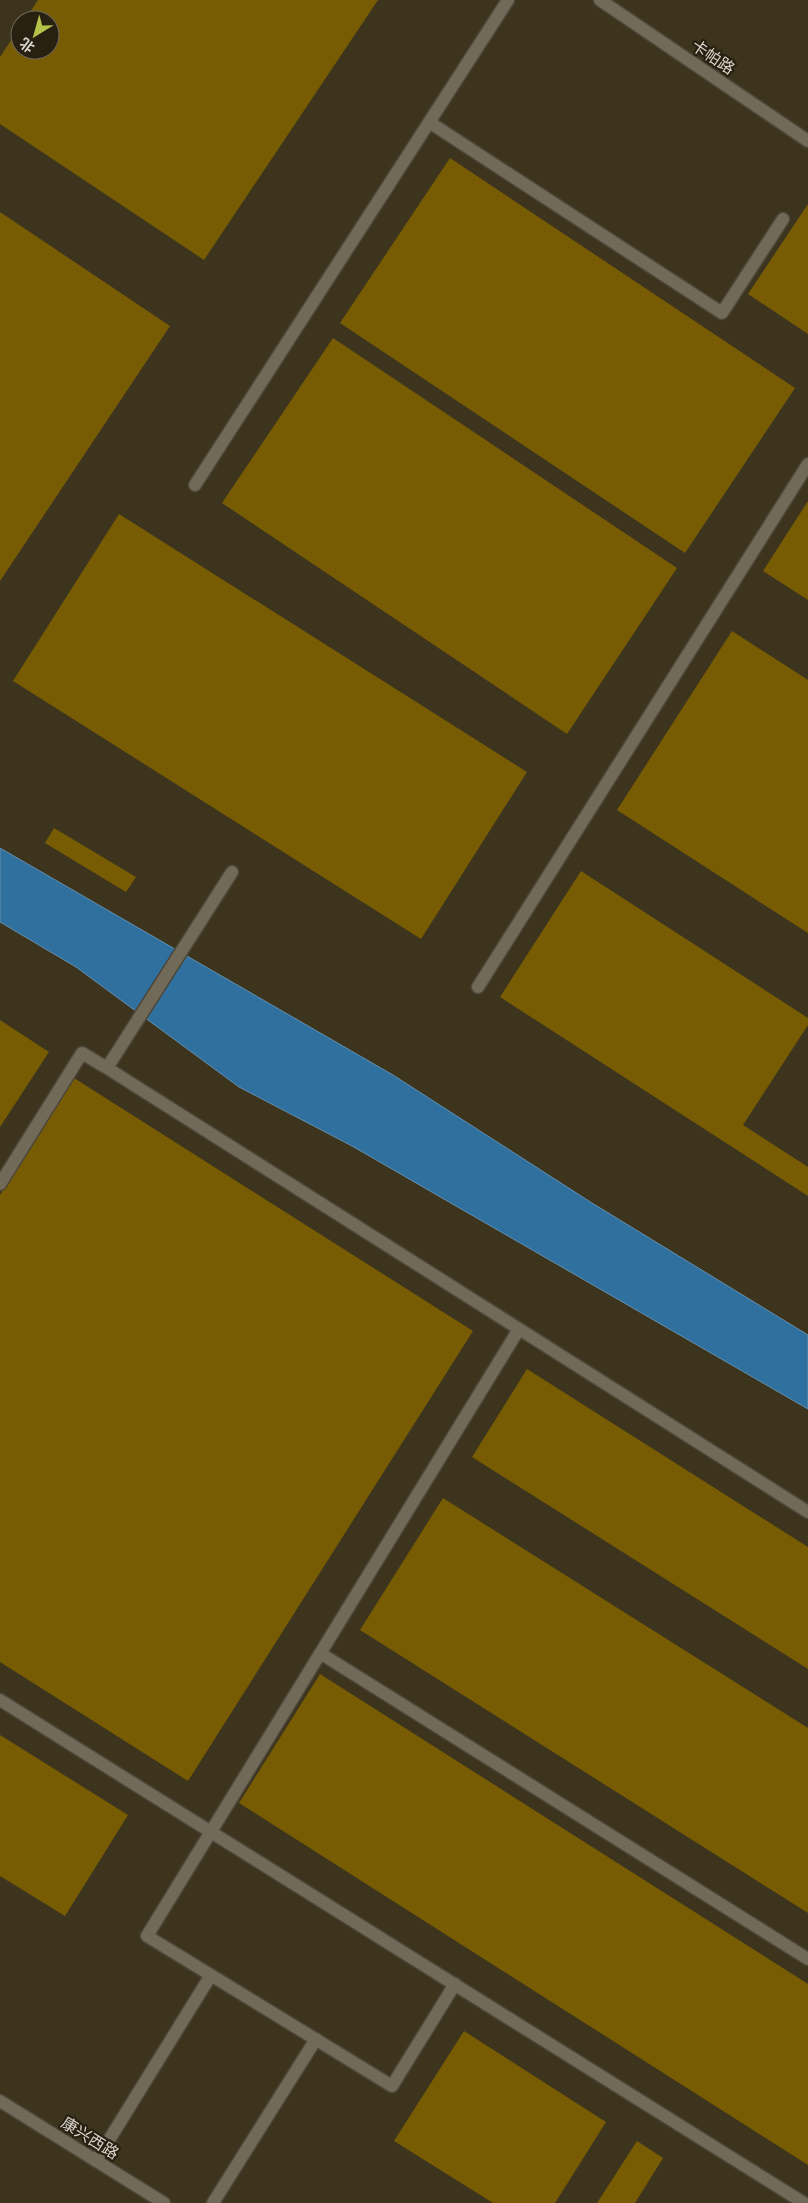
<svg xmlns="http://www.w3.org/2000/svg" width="808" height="2203" font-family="Karla,'Noto Sans SC',sans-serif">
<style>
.built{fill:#3d341e;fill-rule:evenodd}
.water{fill:#30709f;stroke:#638fad}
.building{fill:#775c03}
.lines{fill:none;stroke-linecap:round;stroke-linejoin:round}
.minor-casing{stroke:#4c4639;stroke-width:15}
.minor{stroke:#716a58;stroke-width:12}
.labels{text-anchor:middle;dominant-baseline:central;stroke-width:4.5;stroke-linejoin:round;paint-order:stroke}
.street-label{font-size:16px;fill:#dbd6cd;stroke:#282112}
</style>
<rect width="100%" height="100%" fill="#322b1c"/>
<!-- built -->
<path class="built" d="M0 0H808V2203H0ZM20 20H50V50H20Z"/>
<!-- water -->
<path class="water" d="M0 848 393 1075 592 1203 808 1335V1409L352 1146 239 1087 76 967 0 922Z"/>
<!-- building -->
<path class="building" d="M38 0H378L204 260 0 124V57L20 27V50H50V20H25Z
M450 158 795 388 685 553 340 323Z
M808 204V334L748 294Z
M0 212 170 326 0 581Z
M333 338 677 568 567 734 222 503Z
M808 501V600L763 571Z
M119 514 527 772 421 939 13 681Z
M732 631 808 680V933L617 810Z
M54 828 136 877 126 892 45 843Z
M581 871 808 1018V1025L743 1125 808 1167V1196L500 997Z
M0 1020 49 1052 0 1127Z
M74 1078 473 1331 188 1781 0 1662V1195Z
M527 1369 808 1547V1669L472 1457Z
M443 1498 808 1728V1913L360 1630Z
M320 1674 808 1984V2165L239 1803Z
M0 1735 128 1815 65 1916 0 1876Z
M464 2031 606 2122 555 2203H493L394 2141Z
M637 2141 663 2158 635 2203H597Z"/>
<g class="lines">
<!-- minor casing -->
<g class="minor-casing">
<path id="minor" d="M600 0 808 141
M429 122 722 313 783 219
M195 485 508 0
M232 872 107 1068 808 1512
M478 987 808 464
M0 1184 82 1053 107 1068
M320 1653 808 1959
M0 1700 804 2203
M455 1984 392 2086 147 1936 519 1329
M0 2101 164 2203
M96 2161 211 1975
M213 2203 316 2039"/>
</g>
<!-- minor -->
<use href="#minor" class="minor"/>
</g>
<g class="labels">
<!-- street labels -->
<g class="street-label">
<text transform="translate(713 57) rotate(34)">卡帕路</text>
<text transform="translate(90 2138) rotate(32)">康兴西路</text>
</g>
</g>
<!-- north arrow -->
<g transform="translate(35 35) rotate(217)"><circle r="24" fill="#282112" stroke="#70695d"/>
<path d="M0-4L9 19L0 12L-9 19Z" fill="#b4c24a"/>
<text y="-8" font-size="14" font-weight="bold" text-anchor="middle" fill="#dbd6cd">北</text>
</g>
</svg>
